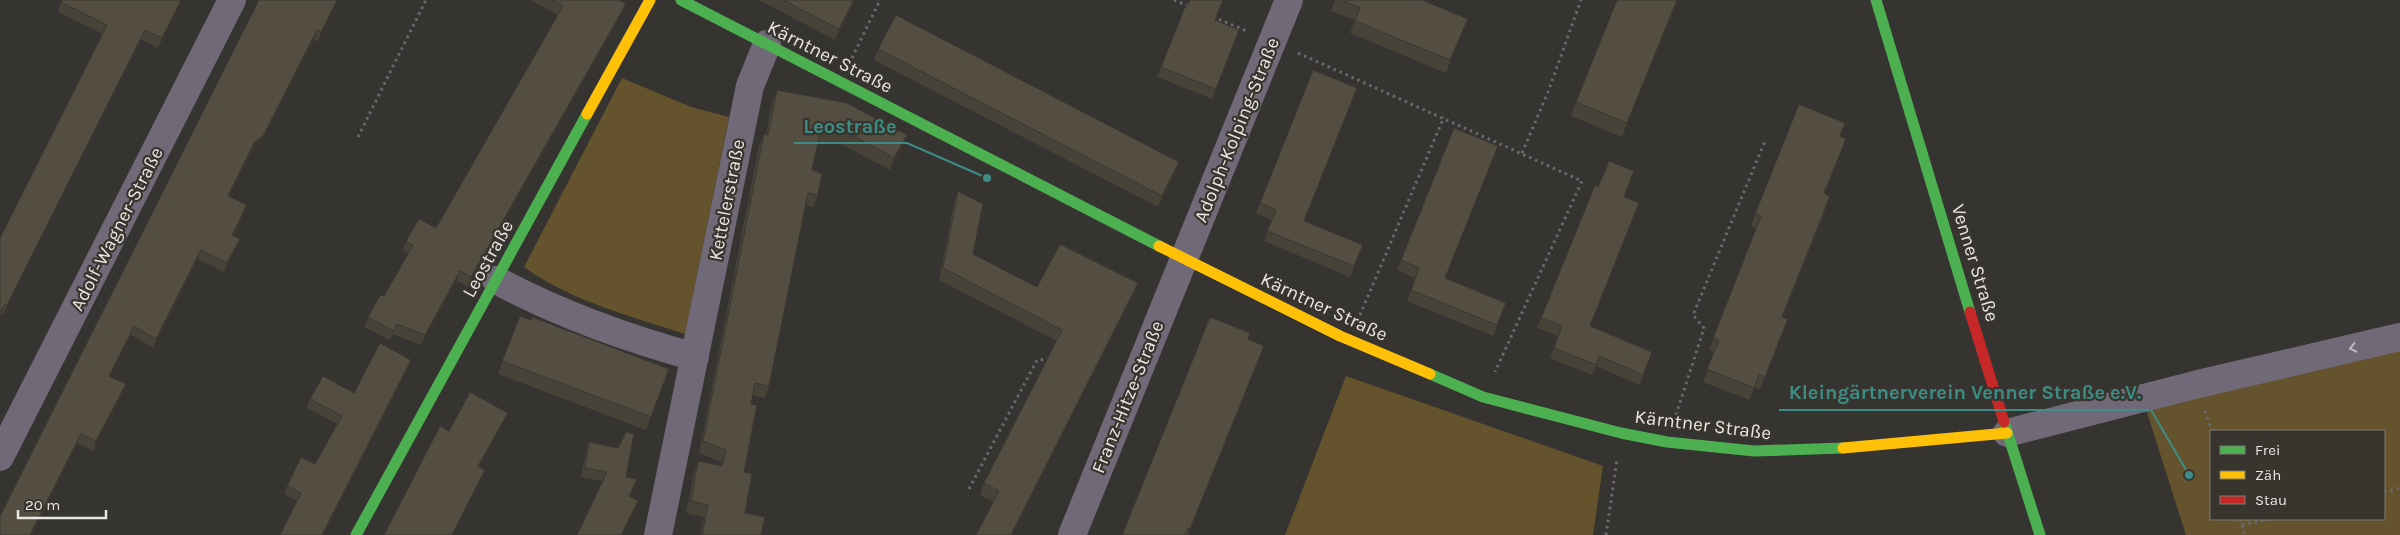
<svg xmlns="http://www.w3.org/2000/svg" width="2400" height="535" font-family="Karla,sans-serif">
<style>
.green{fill:#64532c;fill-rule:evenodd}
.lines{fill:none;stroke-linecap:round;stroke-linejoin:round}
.path{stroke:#6c6870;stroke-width:3;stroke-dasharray:2.5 4;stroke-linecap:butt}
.street{stroke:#706a78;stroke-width:28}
.fast{stroke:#4caf50;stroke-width:11}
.slow{stroke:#ffc107;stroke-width:11}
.jam{stroke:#c62828;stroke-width:11}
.wall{fill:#484339}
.shaded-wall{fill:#3b372e}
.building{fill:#544e42;stroke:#3b372e}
.oneway{stroke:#bfbbbe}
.labels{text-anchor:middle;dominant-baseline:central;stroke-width:4.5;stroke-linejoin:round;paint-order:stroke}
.street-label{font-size:19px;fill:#e9e7e3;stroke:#38352f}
.leader{fill:none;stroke:#3b8d85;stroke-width:2}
.callout-dot{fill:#3b8d85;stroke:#38352f;stroke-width:2}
.callout-label{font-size:20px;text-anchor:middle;font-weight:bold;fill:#3b8d85;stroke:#38352f;stroke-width:4.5;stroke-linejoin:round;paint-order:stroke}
</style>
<rect width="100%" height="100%" fill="#363431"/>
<!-- green -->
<path class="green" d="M622 78 691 107 729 117 685 334C630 316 571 301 524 267Z
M2400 343V535H2186L2144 403ZM2211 431H2384V519H2211Z
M1346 376 1603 466 1593 535H1285Z"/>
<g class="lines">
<!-- path -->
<path class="path" d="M1174 0 1191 7
M1213 17 1247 31
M1298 53 1582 181 1495 372
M852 58 880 0
M358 137 426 0
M1522 153 1548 92 1581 0
M1360 315 1444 117
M2205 411 2212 431
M1676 415 1704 328 1693 315 1765 141
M969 489 1037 360 1049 359
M2384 492 2400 488
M2240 519 2245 535
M2242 525 2270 519
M1606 535 1617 460"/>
<!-- street -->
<path class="street" d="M496 280C559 314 626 338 695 357
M2007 433 2198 384 2400 337
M0 457 232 0
M658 535 750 86 767 44
M1072 535 1289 0"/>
<!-- fast -->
<path class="fast" d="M681 0 1159 246
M1876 0 1970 312
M1430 374 1483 397 1621 433 1667 442 1754 451 1843 448
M2004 422 2040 535
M356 535 587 114"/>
<!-- slow -->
<path class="slow" d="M587 114 650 0
M1159 246 1340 336 1430 374
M1843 448 2007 433"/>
<!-- jam -->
<path class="jam" d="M1970 312 2004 422"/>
</g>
<!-- wall -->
<path class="wall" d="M62 0H183L158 48 141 39 3 315 1 314 0 316V238L103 34 58 12Z
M259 0H338L318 41 314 40 260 145 251 153 229 196 243 215 233 236 240 239 236 249 224 272 198 259 153 348 131 335 110 376 123 394 93 451 77 443 31 535H0Z
M530 0H619L626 4 622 13 468 287 457 281 421 345 393 334 390 340 364 327 368 317 384 296 408 253 403 250 406 241 436 228 558 15Z
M759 0H855L835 40Z
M1335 0H1422L1463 31 1446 73 1350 33 1355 20 1331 11Z
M1678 0 1622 137 1571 116 1576 102Z
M1186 8 1239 30 1212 99 1157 77Z
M878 49 1175 173 1158 207 874 60Z
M777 90 907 135 903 147 890 170 843 145 818 141 812 170 818 195 813 207 806 205 769 386 765 398 753 395 751 404 744 472 745 513 761 535H700L704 517 686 513 694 473 698 461 721 465 722 462 699 453 759 146 764 134 766 135 772 102Z
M1840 136 1841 151 1825 193 1826 209 1782 318 1783 332 1760 389 1754 387 1749 400 1703 382 1714 352 1709 350 1756 229 1751 226 1755 214Z
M1631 181 1624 197 1590 326 1652 352 1640 385 1596 366 1592 375 1550 358 1558 336 1537 328 1541 318Z
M958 191 973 254 1037 287 1138 283 1134 295 993 502 980 495 984 483 1057 341 939 280 954 203Z
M1260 203 1363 245 1350 277 1264 241 1272 220 1256 213Z
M1401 260 1506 303 1493 336 1407 301 1415 278 1397 270Z
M520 316 669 369 646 430 498 374Z
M1248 339 1259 359 1188 535H1122Z
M408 369 323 535H280L297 501 284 494 287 486 315 464 337 424 307 408 310 399 354 393Z
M589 442 626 477 637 479 630 497 638 501 635 509 602 481 581 477 586 451Z"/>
<!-- shaded-wall -->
<path class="shaded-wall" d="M181 0H183L158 48 162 38Z
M337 0H338L318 41 321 32Z
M854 0H855L854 4 835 40 839 29Z
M1677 0H1678L1622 137 1627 123Z
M626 4 622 13 468 287 471 277Z
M1468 19 1463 31 1446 73 1450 60Z
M145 30 141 39 3 315 7 305Z
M317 30 314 40 260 145 251 153 225 205 228 196 254 143Z
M907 135 903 147 890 170 894 158Z
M1179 162 1175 173 1158 207 1162 196Z
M247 205 243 215 228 244 232 235Z
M240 239 236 249 224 272 227 263Z
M201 250 198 259 153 348 156 339Z
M460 271 457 281 421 345 425 335Z
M1138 283 1134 295 1012 535H1011Z
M134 326 131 335 106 385 109 376Z
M1264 346 1259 359 1188 535Z
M411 360 408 369 323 535H322Z
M126 384 123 394 113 414 93 451 96 441Z
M508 413 504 421 475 475 478 466Z
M81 434 77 443 31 535H30Z
M485 470 481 478 453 535H452Z
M638 501 635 509 622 535H621Z"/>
<!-- building -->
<path class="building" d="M62 0H181L162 38 145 30 7 305 5 304 0 313V238L107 25 61 2Z
M259 0H337L321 32 317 30 263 136 254 143 228 196 247 205 232 235 240 239 227 263 201 250 156 339 134 326 109 376 126 384 96 441 81 434 30 535H0V516Z
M552 0H619L626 4 471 277 460 271 425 335 397 324 394 331 368 317 380 295 384 296 413 245 406 241 419 219 436 228 563 6Z
M783 0H854L839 29Z
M1190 0H1223L1215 20 1239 30 1216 89 1161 67 1185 7 1186 8Z
M1341 0H1422L1468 19 1450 60 1355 21 1360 8Z
M1617 0H1677L1627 123 1576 102Z
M896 15 1179 162 1162 196 878 49Z
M1313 70 1357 88 1304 221 1363 245 1354 266 1267 231 1276 210 1260 203Z
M777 90 847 103 907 135 894 158 848 133 821 129 812 170 822 174 818 195 808 193 769 386 755 383 751 404 757 405 744 472 752 474 745 513 765 517 761 535H702L708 505 691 501 698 461 722 466 726 450 703 441 764 134 768 135Z
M1799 104 1845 123 1840 136 1846 139 1824 193 1830 196 1782 317 1788 319 1765 377 1759 375 1754 388 1707 369 1719 340 1713 338 1761 216 1755 214Z
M1454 128 1498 146 1445 278 1506 303 1497 325 1411 290 1419 268 1401 260Z
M1609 161 1634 171 1624 197 1639 203 1590 326 1652 352 1643 375 1599 356 1596 365 1554 348 1562 326 1541 318 1595 185 1598 187Z
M958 191 983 204 973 254 1037 287 1060 244 1138 283 1011 535H976L999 491 984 483 1062 330 943 268Z
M520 316 531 320 532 317 669 369 651 417 502 361Z
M1210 317 1250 333 1248 339 1264 346 1190 529 1188 528 1185 535H1122Z
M380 343 411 360 322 535H280L301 493 287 486 301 457 315 464 342 416 310 399 323 376 354 393Z
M470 392 508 413 478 466 485 470 452 535H384L440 426 449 431Z
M626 432 634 434 626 477 637 479 629 496 638 501 621 535H577L607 472 585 468 589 442 618 448Z"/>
<!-- one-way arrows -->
<defs><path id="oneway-chevron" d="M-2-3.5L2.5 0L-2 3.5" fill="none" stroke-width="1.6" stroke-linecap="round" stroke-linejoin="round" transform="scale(1.25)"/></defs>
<use class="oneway" href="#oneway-chevron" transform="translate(2353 348) rotate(167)"/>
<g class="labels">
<!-- street labels -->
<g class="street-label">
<text transform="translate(830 57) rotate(27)">Kärntner Straße</text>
<text transform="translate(1237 130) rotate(-68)">Adolph-Kolping-Straße</text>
<text transform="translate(727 200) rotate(-79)">Kettelerstraße</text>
<text transform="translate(117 229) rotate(-63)">Adolf-Wagner-Straße</text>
<text transform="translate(488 259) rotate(-61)">Leostraße</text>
<text transform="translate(1975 263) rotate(73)">Venner Straße</text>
<text transform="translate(1324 307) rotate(25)">Kärntner Straße</text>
<text transform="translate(1128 397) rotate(-68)">Franz-Hitze-Straße</text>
<text transform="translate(1703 425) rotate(7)">Kärntner Straße</text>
</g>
</g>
<!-- callouts -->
<path class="leader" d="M987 178L907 143H794M2189 475L2151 410H1779"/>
<g class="callout-dot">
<circle cx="987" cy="178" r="5"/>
<circle cx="2189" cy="475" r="5"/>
</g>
<g class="callout-label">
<text x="850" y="133">Leostraße</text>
<text x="1965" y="399">Kleingärtnerverein Venner Straße e.V.</text>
</g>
<!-- legend -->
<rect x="2210" y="430" width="175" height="90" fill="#38352f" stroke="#7f7c77"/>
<rect x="2220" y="446" width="25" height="8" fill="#4caf50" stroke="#7f7c77"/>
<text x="2255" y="455" font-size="15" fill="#e9e7e3">Frei</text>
<rect x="2220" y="471" width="25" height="8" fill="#ffc107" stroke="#7f7c77"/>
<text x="2255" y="480" font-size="15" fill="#e9e7e3">Zäh</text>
<rect x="2220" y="496" width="25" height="8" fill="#c62828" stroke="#7f7c77"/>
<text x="2255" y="505" font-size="15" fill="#e9e7e3">Stau</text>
<!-- scale -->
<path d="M18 510v8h88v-8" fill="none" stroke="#e9e7e3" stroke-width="2.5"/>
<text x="25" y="510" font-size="15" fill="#e9e7e3" stroke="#38352f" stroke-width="4" paint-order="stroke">20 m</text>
</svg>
